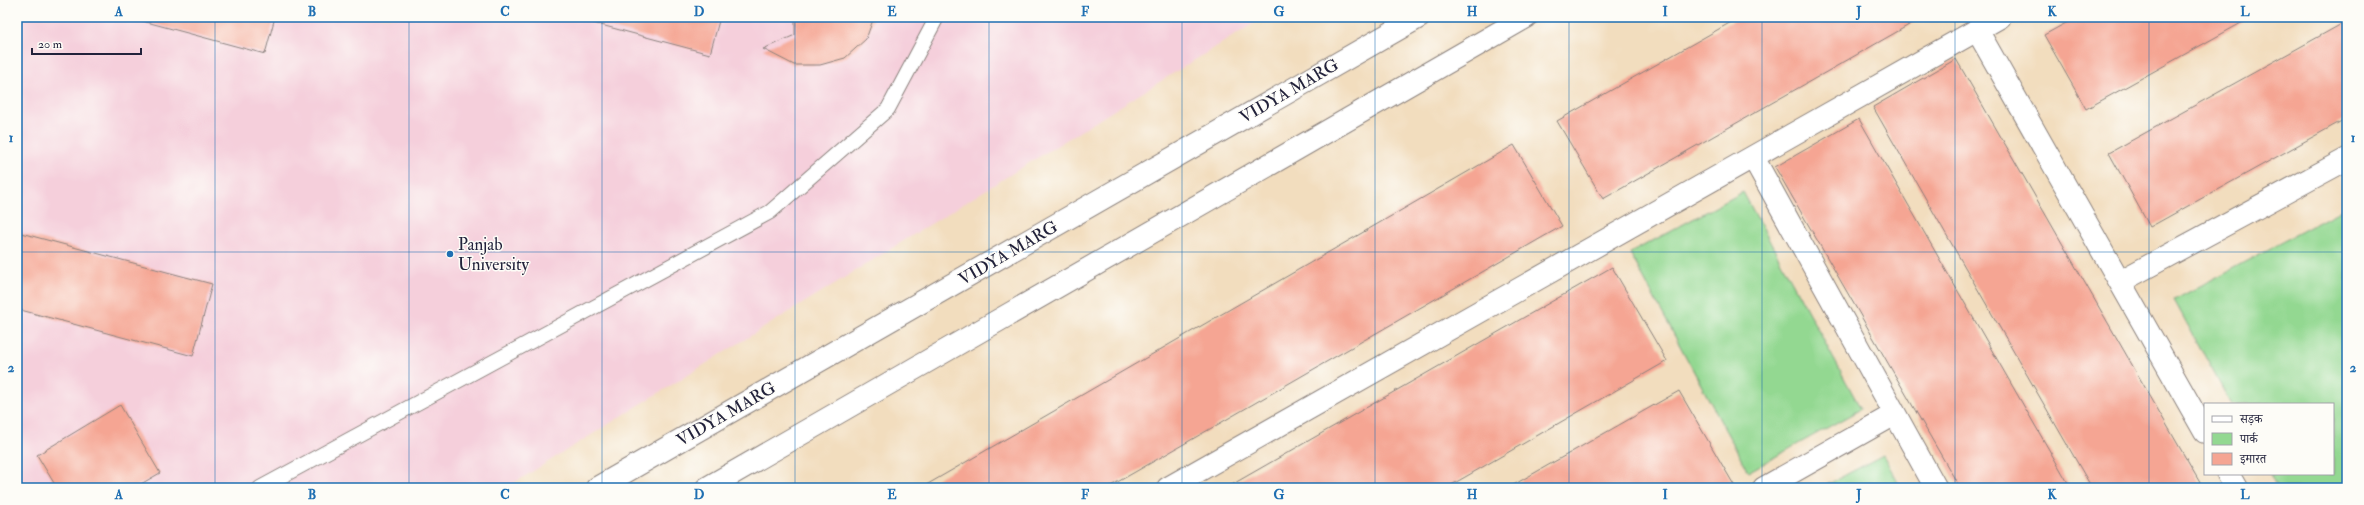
<svg xmlns="http://www.w3.org/2000/svg" width="2364" height="505" font-family="'IM FELL Double Pica','Noto Serif Devanagari',serif">
<style>
.built{fill:#f5cfdb}
.green{fill:#93d891;stroke:#5a7d66}
.building{fill:#f5a593}
.lines{fill:none;stroke-linecap:round;stroke-linejoin:round}
.lane-casing{stroke:#8a807c;stroke-width:16}
.street-casing{stroke:#8a807c;stroke-width:24}
.secondary-casing{stroke:#8a807c;stroke-width:24}
.lane{stroke:#fff;stroke-width:14}
.street{stroke:#fff;stroke-width:22}
.secondary{stroke:#fff;stroke-width:22}
.grid{fill:none;stroke:#1f6fb2;stroke-width:1;stroke-opacity:0.55}
.poi-dot{fill:#1f6fb2;stroke:#fdfcf7;stroke-width:1.5}
.labels{text-anchor:middle;dominant-baseline:central;stroke-width:3;stroke-linejoin:round;paint-order:stroke}
.street-label{font-size:17px;fill:#22223b;stroke:#fdfcf7}
.poi-label{font-size:17px;fill:#22223b;stroke:#fdfcf7;text-anchor:start}
.neatline{fill:none;stroke:#1f6fb2;stroke-width:1.5}
.grid-label{font-size:13px;text-anchor:middle;font-weight:bold;fill:#1f6fb2}
</style>
<rect width="100%" height="100%" fill="#fdfcf7"/>
<filter id="ink" filterUnits="userSpaceOnUse"><feTurbulence type="fractalNoise" baseFrequency=".025" numOctaves="2"/><feDisplacementMap in="SourceGraphic" scale="8" xChannelSelector="R" yChannelSelector="G"/><feConvolveMatrix kernelMatrix="1 2 1 2 8 2 1 2 1" color-interpolation-filters="sRGB"/></filter>
<filter id="wash" filterUnits="userSpaceOnUse"><feTurbulence type="fractalNoise" baseFrequency=".012" numOctaves="4" result="noise"/><feDisplacementMap in="SourceGraphic" scale="16" xChannelSelector="R" yChannelSelector="G"/><feGaussianBlur stdDeviation="0.9" result="paint"/><feColorMatrix in="noise" values="0 0 0 0 0 0 0 0 0 0 0 0 0 0 0 0 0 1.4 0 .05"/><feComposite in="paint" operator="in"/></filter>
<g filter="url(#wash)">
<rect width="100%" height="100%" fill="#f2ddbe"/>
<!-- built -->
<path class="built" d="M17 17H1264L506 488H17Z"/>
<!-- green -->
<path class="green" d="M1743 192 1861 409 1748 472 1630 253Z
M2347 207V488H2277L2270 474H2333V404H2231L2174 300Z
M1883 455 1901 488H1821Z"/>
<g id="blocks">
<!-- building -->
<path class="building" d="M128 17H275L265 54Z
M571 17H720L710 54Z
M795 17H874L866 39 845 58 820 65H794L763 49 795 35Z
M1740 17H1923L1603 199 1557 121Z
M2077 17H2252L2086 109 2044 35Z
M2347 21V118L2150 227 2109 153Z
M1956 59 2203 488H2092L1873 107Z
M1859 119 2071 488H1960L1775 167Z
M1514 145 1562 226 1170 452 1107 488H921Z
M17 232 212 284 193 356 17 309Z
M1612 267 1667 361 1446 488H1226Z
M1679 391 1734 485 1729 488H1508Z
M120 405 160 473 134 488H57L37 455Z"/>
</g>
</g>
<g filter="url(#ink)">
<use href="#blocks" fill-opacity="0" stroke="#8a807c" stroke-width="1"/>
<g class="lines">
<!-- lane casing -->
<g class="lane-casing">
<path id="lane" d="M260 488 770 212 888 109 937 17"/>
</g>
<!-- street casing -->
<g class="street-casing">
<path id="street" d="M1977 30 2205 432
M1753 157 1936 488
M2121 281 2347 159
M2228 474 2236 488
M1168 488 2000 17
M1764 488 1895 414"/>
</g>
<!-- secondary casing -->
<g class="secondary-casing">
<path id="secondary" d="M597 488 1419 17
M707 488 1526 17"/>
</g>
<!-- lane -->
<use href="#lane" class="lane"/>
<!-- street -->
<use href="#street" class="street"/>
<!-- secondary -->
<use href="#secondary" class="secondary"/>
</g>
</g>
<!-- grid -->
<path class="grid" d="M215 17V488M409 17V488M602 17V488M795 17V488M989 17V488M1182 17V488M1375 17V488M1569 17V488M1762 17V488M1955 17V488M2149 17V488M17 252H2347"/>
<!-- markers -->
<circle class="poi-dot" cx="450" cy="254" r="4"/>
<g class="labels">
<!-- street labels -->
<g class="street-label">
<text transform="translate(1289 91) rotate(-30)">VIDYA MARG</text>
<text transform="translate(1008 253) rotate(-30)">VIDYA MARG</text>
<text transform="translate(726 414) rotate(-30)">VIDYA MARG</text>
</g>
<!-- poi labels -->
<g class="poi-label">
<text x="458" y="244">Panjab<tspan x="458" dy="20">University</tspan></text>
</g>
</g>
<!-- margin -->
<rect width="2364" height="505" fill="none" stroke="#fdfcf7" stroke-width="44"/>
<!-- legend -->
<rect x="2204" y="403" width="130" height="72" fill="#fdfcf7" stroke="#a5a5ac"/>
<rect x="2212" y="416" width="20" height="6" fill="#ffffff" stroke="#a5a5ac"/>
<text x="2240" y="423" font-size="12" fill="#22223b">सड़क</text>
<rect x="2212" y="433" width="20" height="12" fill="#93d891" stroke="#a5a5ac"/>
<text x="2240" y="443" font-size="12" fill="#22223b">पार्क</text>
<rect x="2212" y="453" width="20" height="12" fill="#f5a593" stroke="#a5a5ac"/>
<text x="2240" y="463" font-size="12" fill="#22223b">इमारत</text>
<!-- scale -->
<path d="M32 48v6h109v-6" fill="none" stroke="#22223b" stroke-width="2"/>
<text x="38" y="48" font-size="12" fill="#22223b" stroke="#fdfcf7" stroke-width="3" paint-order="stroke">20 m</text>
<rect x="22" y="22" width="2320" height="461" class="neatline"/>
<g class="grid-label">
<text x="119" y="16">A</text>
<text x="312" y="16">B</text>
<text x="505" y="16">C</text>
<text x="699" y="16">D</text>
<text x="892" y="16">E</text>
<text x="1085" y="16">F</text>
<text x="1279" y="16">G</text>
<text x="1472" y="16">H</text>
<text x="1665" y="16">I</text>
<text x="1859" y="16">J</text>
<text x="2052" y="16">K</text>
<text x="2245" y="16">L</text>
<text x="11" y="142">1</text>
<text x="2353" y="142">1</text>
<text x="11" y="372">2</text>
<text x="2353" y="372">2</text>
<text x="119" y="499">A</text>
<text x="312" y="499">B</text>
<text x="505" y="499">C</text>
<text x="699" y="499">D</text>
<text x="892" y="499">E</text>
<text x="1085" y="499">F</text>
<text x="1279" y="499">G</text>
<text x="1472" y="499">H</text>
<text x="1665" y="499">I</text>
<text x="1859" y="499">J</text>
<text x="2052" y="499">K</text>
<text x="2245" y="499">L</text>
</g>
</svg>
